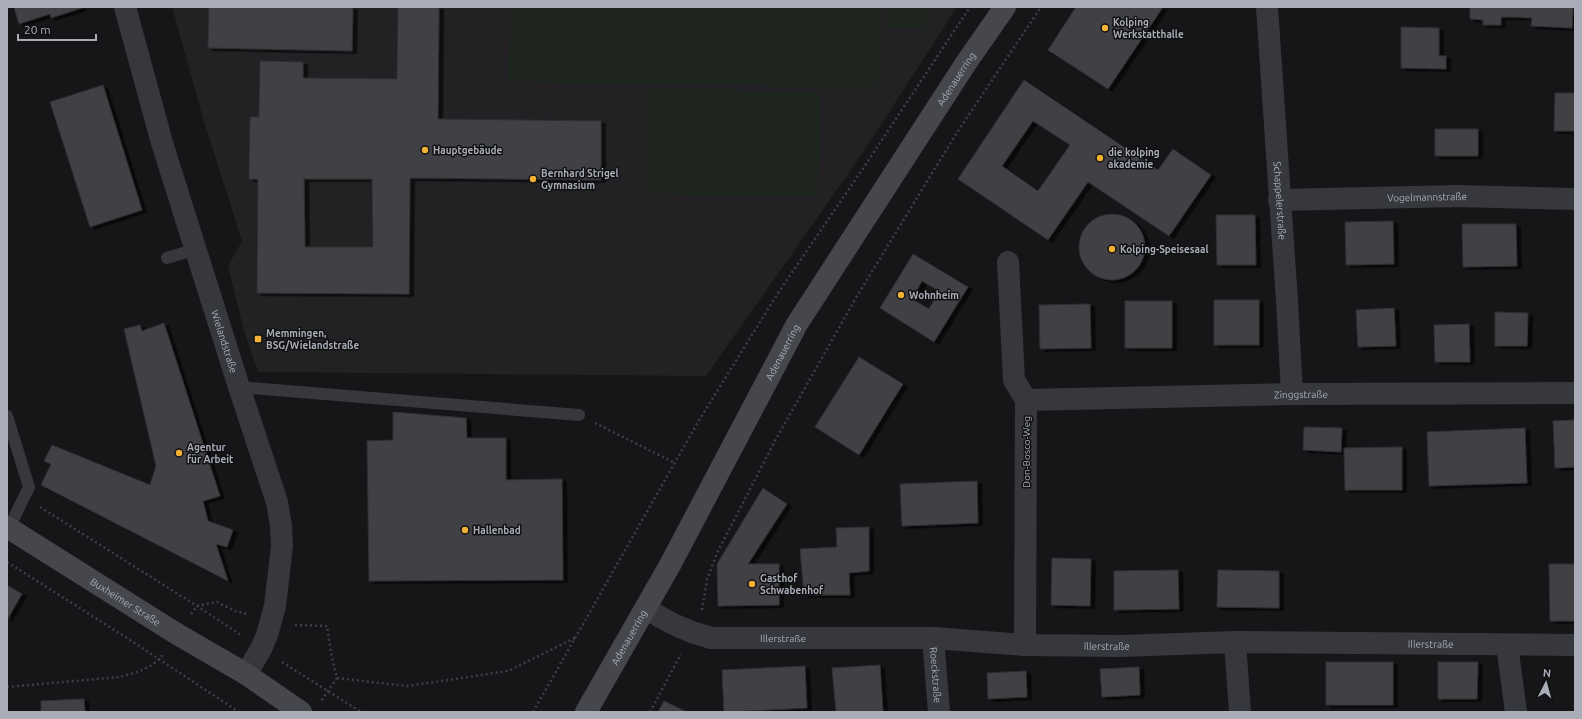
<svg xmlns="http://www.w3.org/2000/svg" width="1582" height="719" font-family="Ubuntu,sans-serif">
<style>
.built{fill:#222225}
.green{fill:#1e261f}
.building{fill:#404145;stroke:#303034;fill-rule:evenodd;filter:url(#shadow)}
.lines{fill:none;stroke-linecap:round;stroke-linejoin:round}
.path{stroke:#3d3f44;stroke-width:2.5;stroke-dasharray:2 3;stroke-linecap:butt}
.lane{stroke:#37383d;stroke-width:12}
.street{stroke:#37383d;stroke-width:22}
.secondary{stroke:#45474d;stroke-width:22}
.poi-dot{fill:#f2b134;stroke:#111113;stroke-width:1.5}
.labels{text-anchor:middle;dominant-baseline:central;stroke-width:3;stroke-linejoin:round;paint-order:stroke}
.poi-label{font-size:10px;font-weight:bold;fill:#a8adb8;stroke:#111113;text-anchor:start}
.street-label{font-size:10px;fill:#a8adb8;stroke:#111113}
</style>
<defs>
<filter id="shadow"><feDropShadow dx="4.5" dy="2.5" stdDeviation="0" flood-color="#0009"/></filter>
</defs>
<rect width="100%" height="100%" fill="#161618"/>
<!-- built -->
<path class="built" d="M172 7H957L862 154 706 376 258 372 244 331 228 266 242 241 205 125Z"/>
<!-- green -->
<path class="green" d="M510 7H879L878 87 509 82Z
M889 7H927V29L888 28Z
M649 89 820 92 818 197 648 194Z"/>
<!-- building -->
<path class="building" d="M14 7H81L82 8 51 18 50 14 19 24Z
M209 7H353L352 51 208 48Z
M398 7H439L438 119 601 121V180L410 178 409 294 257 293 258 179H249L250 117H259L260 61 303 62V78L397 79ZM304 179H372L373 247H305Z
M1076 7H1163L1108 89 1048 50Z
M1470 7H1573L1572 28 1531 26 1532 18 1516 17H1501V25H1483V20L1470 19Z
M1401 27 1439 28V56H1446V69L1401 68Z
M1024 80 1158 170 1173 149 1211 175 1169 236 1088 182 1048 240 958 179ZM1033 121 1070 145 1038 191 1002 166Z
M103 85 142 210 90 227 50 102Z
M1555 93H1575V131H1554Z
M1435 129H1478V156H1435Z
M1079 247a33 33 0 1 1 66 0a33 33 0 1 1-66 0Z
M1216 215H1255L1256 265H1217Z
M1393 221 1394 264 1346 265 1345 222Z
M1462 224H1516L1517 266 1463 267Z
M913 254 968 287 934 342 880 308ZM922 281 939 291 929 309 912 299Z
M1214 300H1259V345H1214Z
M1125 301H1172V348H1125Z
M1090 304 1091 348 1040 349 1039 305Z
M1394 308 1396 346 1358 347 1356 310Z
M1495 312 1528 313 1527 346H1495Z
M164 323 220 496 203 501 208 521 233 530 227 547 216 544 228 581 41 485 51 464 44 461 52 445 150 485 156 466 124 329 140 325 142 331Z
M1469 324 1470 362H1435L1434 325Z
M859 357 903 384 859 455 815 427Z
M393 412 466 418 467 438H506V480L562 479 563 580 369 581 367 441 393 440Z
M1575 420V467L1555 468 1553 421Z
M1304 427 1342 428 1341 452 1303 450Z
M1525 428 1527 483 1429 486 1427 432Z
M1402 447V490H1345L1344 448Z
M977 481 978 523 902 526 900 484Z
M763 488 787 504 748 564H779V605L718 606 717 564Z
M869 527V571L849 573 850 595H804L800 549 837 547 836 528Z
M1052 558 1091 559 1090 606 1051 605Z
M1549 564H1575V621H1550Z
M1178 570 1179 609 1114 610V571Z
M1218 570 1279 571V608L1217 607Z
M7 585 22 594 7 620Z
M1326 662H1393V705H1326Z
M1438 662H1478L1477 699H1438Z
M880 665 883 712H836L832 668Z
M805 666 807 708 724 712 722 670Z
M1139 667 1140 695 1102 697 1100 669Z
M1026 671 1027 697 988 699 987 673Z
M84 699 85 712H41V701Z
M664 701 687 712H658Z"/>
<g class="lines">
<!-- path -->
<path class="path" d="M595 423 675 463
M40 507 197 606 241 635
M7 562 127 638 239 712
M702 610 707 580 717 553 776 439 814 372 857 296 956 134 1041 7
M191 614 197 606 217 602 235 611 247 614
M295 625 327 626 332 658 337 678 321 701
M282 662 361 712
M337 678 407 686 508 671 575 638
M7 687 120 677C135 673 154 668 163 654
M533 712 698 422 778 293 862 170 970 7
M650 712 681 654"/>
<!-- lane -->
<path class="lane" d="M167 258 196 249
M239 387 579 415
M7 416 29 487 9 528"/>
<!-- street -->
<g class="street">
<path id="s1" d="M125 7 162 143 239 387 277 502 281 526 282 546 275 606 267 635 261 649 246 674"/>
<path id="s2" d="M1267 7 1287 301 1292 394"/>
<path id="s3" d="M1279 200 1458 196 1575 199"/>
<path d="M1008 262 1014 380 1026 400 1025 645"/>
<path id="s4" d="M1026 400 1292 394 1575 393"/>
<path id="s5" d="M646 608C666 622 688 632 711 638H933L1025 645 1120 646 1235 642 1575 645"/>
<path id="s6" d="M933 638 939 712"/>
<path d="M1235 642 1240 712"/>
<path d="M1507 645 1516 712"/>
</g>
<!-- secondary -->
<g class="secondary">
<path id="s7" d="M7 527 177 634 246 674 301 712"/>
<path id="s8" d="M586 712 670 565 797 324 966 63 1005 7"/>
</g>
</g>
<!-- markers -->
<g class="poi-dot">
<circle cx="1105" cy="28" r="4"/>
<circle cx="425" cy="150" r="4"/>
<circle cx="1100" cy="158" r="4"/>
<circle cx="533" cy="179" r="4"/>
<circle cx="1112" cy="249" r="4"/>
<circle cx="901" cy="295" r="4"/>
<rect x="254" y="335" width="8" height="8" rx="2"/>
<circle cx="179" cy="453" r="4"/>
<circle cx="465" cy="530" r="4"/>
<circle cx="752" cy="584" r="4"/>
</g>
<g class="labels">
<!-- poi labels -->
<g class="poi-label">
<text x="1113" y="22">Kolping<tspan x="1113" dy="12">Werkstatthalle</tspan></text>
<text x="433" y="150">Hauptgebäude</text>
<text x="1108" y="152">die kolping<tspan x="1108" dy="12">akademie</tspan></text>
<text x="541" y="173">Bernhard Strigel<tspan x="541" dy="12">Gymnasium</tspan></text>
<text x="1120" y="249">Kolping-Speisesaal</text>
<text x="909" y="295">Wohnheim</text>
<text x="266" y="333">Memmingen,<tspan x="266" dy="12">BSG/Wielandstraße</tspan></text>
<text x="187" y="447">Agentur<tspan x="187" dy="12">für Arbeit</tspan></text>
<text x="473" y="530">Hallenbad</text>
<text x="760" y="578">Gasthof<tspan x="760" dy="12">Schwabenhof</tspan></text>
</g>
<!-- street labels -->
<g class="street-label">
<text stroke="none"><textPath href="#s8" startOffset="734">Adenauerring</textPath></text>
<text stroke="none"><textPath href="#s3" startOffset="148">Vogelmannstraße</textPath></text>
<text stroke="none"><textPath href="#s2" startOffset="194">Schappelerstraße</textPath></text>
<text stroke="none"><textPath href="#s1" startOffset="349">Wielandstraße</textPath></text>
<text stroke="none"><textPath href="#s8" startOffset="410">Adenauerring</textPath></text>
<text stroke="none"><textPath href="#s4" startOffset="275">Zinggstraße</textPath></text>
<text transform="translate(1026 452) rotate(-90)">Don-Bosco-Weg</text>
<text stroke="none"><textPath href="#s7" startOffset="140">Buxheimer Straße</textPath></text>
<text stroke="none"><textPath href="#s8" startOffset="86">Adenauerring</textPath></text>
<text stroke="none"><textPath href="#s5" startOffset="144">Illerstraße</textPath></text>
<text stroke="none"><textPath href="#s5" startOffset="792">Illerstraße</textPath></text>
<text stroke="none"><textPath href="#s5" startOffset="468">Illerstraße</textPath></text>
<text stroke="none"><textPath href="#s6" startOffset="37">Roeckstraße</textPath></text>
</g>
</g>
<!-- border -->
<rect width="1582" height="719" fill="none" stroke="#a8adb8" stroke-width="16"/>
<!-- north arrow -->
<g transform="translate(1546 683) rotate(6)" stroke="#111113" stroke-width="3" paint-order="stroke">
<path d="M0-3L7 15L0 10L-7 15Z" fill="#a8adb8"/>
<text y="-6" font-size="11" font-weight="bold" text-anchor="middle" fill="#a8adb8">N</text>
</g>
<!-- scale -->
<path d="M18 34v6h78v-6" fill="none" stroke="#a8adb8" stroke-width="2"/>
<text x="24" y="34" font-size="12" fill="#a8adb8" stroke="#111113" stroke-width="3" paint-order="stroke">20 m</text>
</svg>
